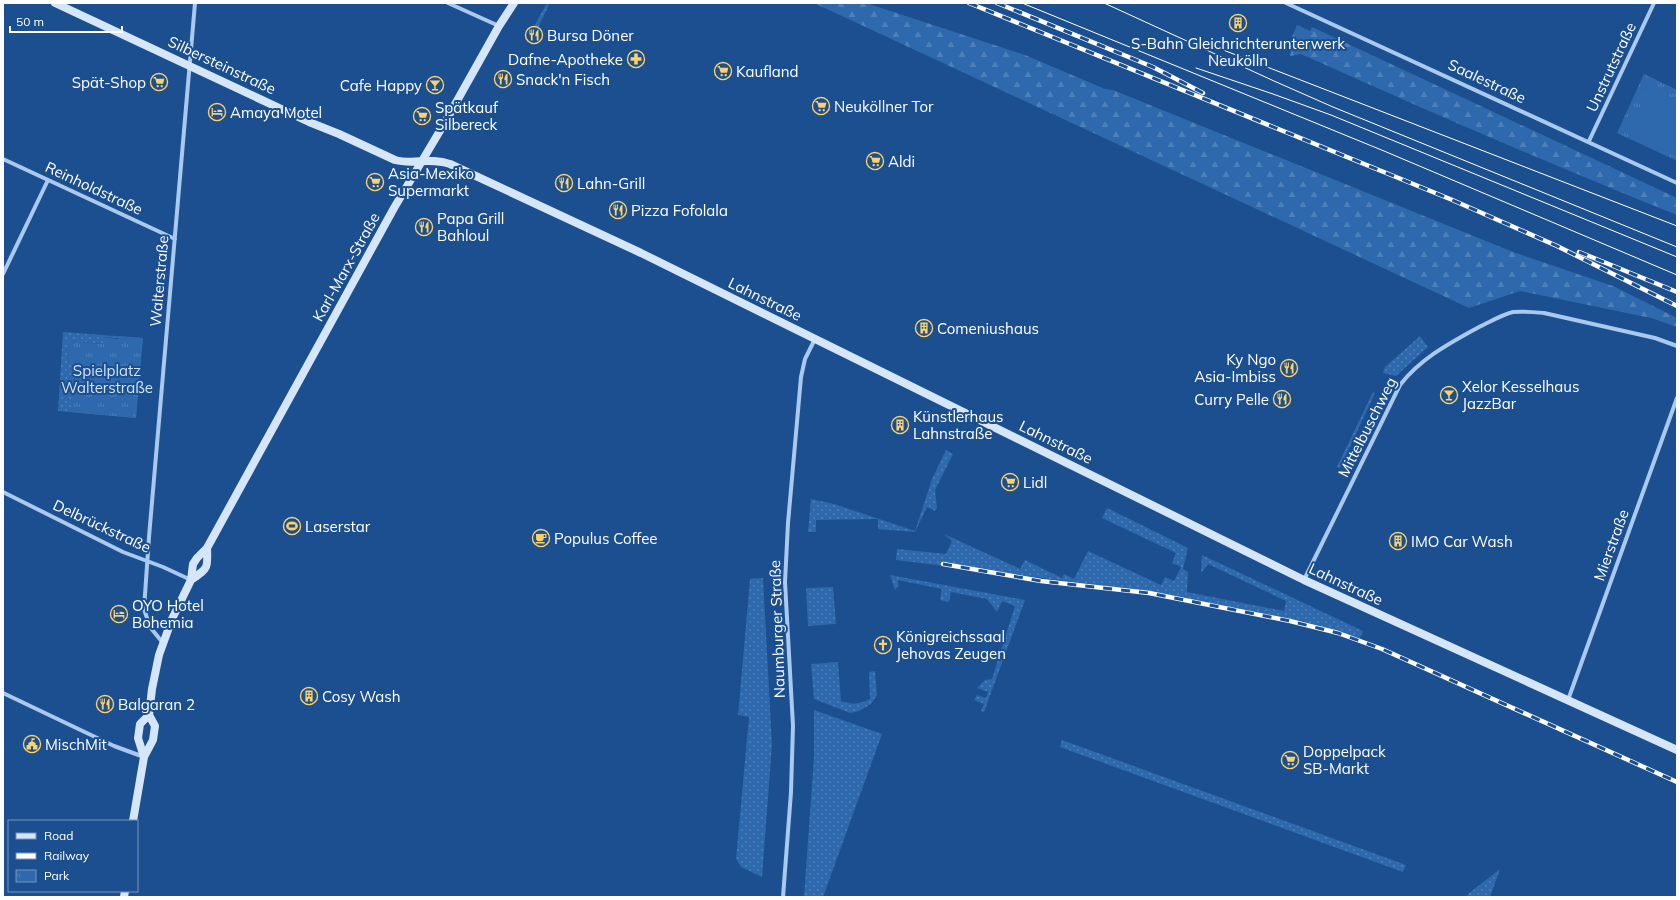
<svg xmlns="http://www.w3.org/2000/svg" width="1680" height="900" font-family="Mulish,sans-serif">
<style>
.grass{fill:url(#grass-dots)}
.forest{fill:url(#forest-firs)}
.park{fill:url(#park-tufts)}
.pitch{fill:#2e69ad}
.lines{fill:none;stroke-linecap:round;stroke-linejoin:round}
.street{stroke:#a9c9ee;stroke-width:4}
.secondary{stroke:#d6e6fa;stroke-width:8}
.tram{stroke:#fff;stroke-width:1}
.rail-casing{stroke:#fff;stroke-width:4.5}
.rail{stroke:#1b4f8f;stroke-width:3;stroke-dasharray:9;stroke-linecap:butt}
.labels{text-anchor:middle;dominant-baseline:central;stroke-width:4;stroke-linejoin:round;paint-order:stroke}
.poi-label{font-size:15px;fill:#fff;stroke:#1b4f8f;text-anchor:start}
.street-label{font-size:15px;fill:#fff;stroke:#1b4f8f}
.park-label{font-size:15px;fill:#cfe3fa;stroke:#1b4f8f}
</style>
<defs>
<pattern id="grass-dots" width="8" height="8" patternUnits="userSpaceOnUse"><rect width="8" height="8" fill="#2e69ad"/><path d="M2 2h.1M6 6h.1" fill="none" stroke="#4d80b9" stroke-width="1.8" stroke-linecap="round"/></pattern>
<pattern id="forest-firs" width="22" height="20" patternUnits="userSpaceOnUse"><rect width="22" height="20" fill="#2e69ad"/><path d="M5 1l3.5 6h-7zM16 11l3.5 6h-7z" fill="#4d80b9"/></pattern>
<pattern id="park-tufts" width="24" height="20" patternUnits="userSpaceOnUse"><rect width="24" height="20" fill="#2e69ad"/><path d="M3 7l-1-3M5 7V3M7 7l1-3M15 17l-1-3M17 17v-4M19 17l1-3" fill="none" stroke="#4d80b9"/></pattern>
</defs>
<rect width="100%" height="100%" fill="#1b4f8f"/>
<!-- grass -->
<path class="grass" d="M547 3H550L536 32 532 30Z
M63 332 143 338 138 340 104 337 103 344 70 341 68 363 76 365 73 387 136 418 58 411Z
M1420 336 1428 347 1396 376 1383 373 1385 367Z
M1373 392 1375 393 1340 468 1337 467Z
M1381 397 1383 399 1348 471 1344 470Z
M946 450 953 454 935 490 937 508 935 511 927 507 915 532 878 529V519L816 520V532H808L811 499 834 504 915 531 932 479Z
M1107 508 1188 548 1183 569 1188 572 1187 592 1284 611 1286 601 1208 564 1201 573 1202 555 1363 631 1360 638 1303 621 1148 591 896 560 897 549 946 554 952 541 944 534 1020 569 1025 560 1062 578 1064 574 1074 579 1088 551 1161 585 1165 577 1174 581 1181 567 1172 563 1176 553 1102 518Z
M890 575 1025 600 984 712 981 711 984 704 974 700 977 695 986 698 988 692 977 688 985 680 992 679 1015 606 1002 601 997 612 987 599 951 592 949 602 940 600 942 589 898 580V586L895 590Z
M763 578 772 745 762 877 741 867 736 859 749 717 738 715 750 579Z
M833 587 836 624 808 626 806 588Z
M838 662 841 701C852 705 860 704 870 699L869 672 875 671 877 695 871 704 859 711 850 713 814 699 811 664Z
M814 710 882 734 823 897H804L814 757Z
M1062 740 1406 865 1403 872 1060 747Z
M1500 869 1490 897H1467L1468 894Z"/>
<!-- forest -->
<path class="forest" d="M814 3H866L1025 55 1105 89 1113 90 1513 252 1613 286 1677 318V327L1651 318 1520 291 1469 308Z
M1297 25 1310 31 1312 27 1677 198V215C1550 164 1425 110 1301 54L1290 56 1292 37Z"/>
<!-- park -->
<path class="park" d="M1644 74 1677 90V161L1617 133Z
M119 336 143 338 136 418 71 412 76 365 68 364 70 341 103 344V337L118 339Z"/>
<!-- pitch -->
<path class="pitch" d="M1649 89 1677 102V157L1628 134Z
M99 374 134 377 132 396 98 393Z"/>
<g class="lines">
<!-- street -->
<path class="street" d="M448 3 499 26
M1286 3 1677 183
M1589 141 1654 3
M3 159 175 239
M3 274 48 180
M3 492 123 552 163 567 191 580
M1304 580 1400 385C1421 358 1450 343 1479 327 1490 322 1501 315 1513 312 1523 311 1533 312 1544 313L1655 338 1677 346
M163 643 150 627 144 609 149 537 195 3
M3 693 114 746 144 757
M1568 700 1677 398
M783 897 791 792 793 726 785 582 788 523 801 377 805 359 815 339"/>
<!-- secondary -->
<path class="secondary" d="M55 3 309 122 339 134 395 160C414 165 429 157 450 164L641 253 1304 580 1677 750
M191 580C208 568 208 569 207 548
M144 757 138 738 140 724 149 715
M133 821 144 757 153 740 155 726 149 715 152 689 159 655 172 619 191 580 193 564 197 558 207 548 394 208 444 124 499 26 514 3
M124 897 125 891"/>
<!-- tram -->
<path class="tram" d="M1022 3 1384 151 1677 275
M1104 3 1274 81 1333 107 1677 247
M1200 41 1677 226
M1196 68 1273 94 1331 115 1677 257"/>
<!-- rail casing -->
<g class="rail-casing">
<path id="rail" d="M969 3 1450 199 1557 246 1677 306
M997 3 1153 67 1203 93
M1579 252 1677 292
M943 564 1041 581 1149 593 1290 621 1338 633 1382 649 1677 782"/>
</g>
<!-- rail -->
<use href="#rail" class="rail"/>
</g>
<!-- icons -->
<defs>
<g id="building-ring" transform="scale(0.9)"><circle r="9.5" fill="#1b4f8f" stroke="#ffd166" stroke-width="1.5"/><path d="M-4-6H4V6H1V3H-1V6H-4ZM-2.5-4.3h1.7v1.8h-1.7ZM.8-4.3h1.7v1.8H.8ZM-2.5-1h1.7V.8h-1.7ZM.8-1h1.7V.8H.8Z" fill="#ffd166"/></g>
<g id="restaurant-ring" transform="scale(0.9)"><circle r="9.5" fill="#1b4f8f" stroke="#ffd166" stroke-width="1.5"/><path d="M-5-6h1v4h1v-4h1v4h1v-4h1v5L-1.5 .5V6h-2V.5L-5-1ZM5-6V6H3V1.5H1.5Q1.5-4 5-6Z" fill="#ffd166"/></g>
<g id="pharmacy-ring" transform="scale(0.9)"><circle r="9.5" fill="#1b4f8f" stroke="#ffd166" stroke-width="1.5"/><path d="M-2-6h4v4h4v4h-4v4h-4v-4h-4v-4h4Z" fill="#ffd166"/></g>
<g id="supermarket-ring" transform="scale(0.9)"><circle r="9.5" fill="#1b4f8f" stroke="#ffd166" stroke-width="1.5"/><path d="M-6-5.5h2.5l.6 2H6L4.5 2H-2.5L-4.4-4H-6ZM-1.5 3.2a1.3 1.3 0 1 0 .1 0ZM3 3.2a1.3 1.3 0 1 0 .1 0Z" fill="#ffd166"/></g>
<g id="bar-ring" transform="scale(0.9)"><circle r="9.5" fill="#1b4f8f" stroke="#ffd166" stroke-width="1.5"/><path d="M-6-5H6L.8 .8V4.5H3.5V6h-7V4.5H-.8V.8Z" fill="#ffd166"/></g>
<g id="hotel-ring" transform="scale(0.9)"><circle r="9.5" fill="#1b4f8f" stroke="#ffd166" stroke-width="1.5"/><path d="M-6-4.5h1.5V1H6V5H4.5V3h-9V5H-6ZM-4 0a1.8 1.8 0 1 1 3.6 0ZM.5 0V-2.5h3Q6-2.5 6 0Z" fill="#ffd166"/></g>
<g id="stadium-ring" transform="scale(0.9)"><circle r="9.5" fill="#1b4f8f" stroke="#ffd166" stroke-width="1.5"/><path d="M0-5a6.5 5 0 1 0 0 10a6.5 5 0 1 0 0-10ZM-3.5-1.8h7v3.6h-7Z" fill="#ffd166"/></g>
<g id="cafe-ring" transform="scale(0.9)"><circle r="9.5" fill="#1b4f8f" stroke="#ffd166" stroke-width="1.5"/><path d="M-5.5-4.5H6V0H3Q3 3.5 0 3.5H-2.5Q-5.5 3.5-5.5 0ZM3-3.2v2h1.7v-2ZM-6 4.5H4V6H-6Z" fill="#ffd166"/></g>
<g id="church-ring" transform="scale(0.9)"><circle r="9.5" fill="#1b4f8f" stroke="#ffd166" stroke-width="1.5"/><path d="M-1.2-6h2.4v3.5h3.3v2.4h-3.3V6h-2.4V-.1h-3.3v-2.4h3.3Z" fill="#ffd166"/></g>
<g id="civic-ring" transform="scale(0.9)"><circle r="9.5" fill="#1b4f8f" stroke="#ffd166" stroke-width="1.5"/><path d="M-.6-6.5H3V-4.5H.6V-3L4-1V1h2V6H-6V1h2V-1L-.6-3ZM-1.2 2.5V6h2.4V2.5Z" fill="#ffd166"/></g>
</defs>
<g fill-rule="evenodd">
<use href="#building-ring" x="1238" y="23"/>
<use href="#restaurant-ring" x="534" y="35"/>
<use href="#pharmacy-ring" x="636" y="59"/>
<use href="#supermarket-ring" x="723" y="71"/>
<use href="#restaurant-ring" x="503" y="79"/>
<use href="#supermarket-ring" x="159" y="82"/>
<use href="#bar-ring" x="435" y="85"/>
<use href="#supermarket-ring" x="821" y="106"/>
<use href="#hotel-ring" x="217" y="112"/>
<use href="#supermarket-ring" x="422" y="116"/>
<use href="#supermarket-ring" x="875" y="161"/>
<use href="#supermarket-ring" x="375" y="182"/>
<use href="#restaurant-ring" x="564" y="183"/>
<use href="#restaurant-ring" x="618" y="210"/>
<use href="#restaurant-ring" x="424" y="227"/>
<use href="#building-ring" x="924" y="328"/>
<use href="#restaurant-ring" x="1289" y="368"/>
<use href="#bar-ring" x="1449" y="395"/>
<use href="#restaurant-ring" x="1282" y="399"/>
<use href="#building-ring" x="900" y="425"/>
<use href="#supermarket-ring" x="1010" y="482"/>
<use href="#stadium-ring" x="292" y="526"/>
<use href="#cafe-ring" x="541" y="538"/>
<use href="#building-ring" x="1398" y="541"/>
<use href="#hotel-ring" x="119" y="614"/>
<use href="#church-ring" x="883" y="645"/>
<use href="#building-ring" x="309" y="696"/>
<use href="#restaurant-ring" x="105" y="704"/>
<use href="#civic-ring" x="32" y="744"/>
<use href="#supermarket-ring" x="1290" y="760"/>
</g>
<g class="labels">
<!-- poi labels -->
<g class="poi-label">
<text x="547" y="35">Bursa Döner</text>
<text x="1238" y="43" text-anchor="middle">S-Bahn Gleichrichterunterwerk<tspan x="1238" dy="17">Neukölln</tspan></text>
<text x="623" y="59" text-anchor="end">Dafne-Apotheke</text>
<text x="736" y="71">Kaufland</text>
<text x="516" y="79">Snack'n Fisch</text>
<text x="146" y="82" text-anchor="end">Spät-Shop</text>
<text x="422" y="85" text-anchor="end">Cafe Happy</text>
<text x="834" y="106">Neuköllner Tor</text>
<text x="435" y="107">Spätkauf<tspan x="435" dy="17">Silbereck</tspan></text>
<text x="230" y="112">Amaya Motel</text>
<text x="888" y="161">Aldi</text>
<text x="388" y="173">Asia-Mexiko<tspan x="388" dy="17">Supermarkt</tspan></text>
<text x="577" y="183">Lahn-Grill</text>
<text x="631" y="210">Pizza Fofolala</text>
<text x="437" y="218">Papa Grill<tspan x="437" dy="17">Bahloul</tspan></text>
<text x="937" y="328">Comeniushaus</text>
<text x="1276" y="359" text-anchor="end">Ky Ngo<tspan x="1276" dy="17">Asia-Imbiss</tspan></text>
<text x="1462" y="386">Xelor Kesselhaus<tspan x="1462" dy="17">JazzBar</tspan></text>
<text x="1269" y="399" text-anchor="end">Curry Pelle</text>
<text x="913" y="416">Künstlerhaus<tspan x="913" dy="17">Lahnstraße</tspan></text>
<text x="1023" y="482">Lidl</text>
<text x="305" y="526">Laserstar</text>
<text x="554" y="538">Populus Coffee</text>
<text x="1411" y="541">IMO Car Wash</text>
<text x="132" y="605">OYO Hotel<tspan x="132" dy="17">Bohemia</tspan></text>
<text x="896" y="636">Königreichssaal<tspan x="896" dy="17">Jehovas Zeugen</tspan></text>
<text x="322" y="696">Cosy Wash</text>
<text x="118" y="704">Balgaran 2</text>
<text x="45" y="744">MischMit</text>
<text x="1303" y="751">Doppelpack<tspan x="1303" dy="17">SB-Markt</tspan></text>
</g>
<!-- street labels -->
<g class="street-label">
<text transform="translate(222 65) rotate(25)">Silbersteinstraße</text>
<text transform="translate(1611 67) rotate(-65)">Unstrutstraße</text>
<text transform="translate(1487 81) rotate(25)">Saalestraße</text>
<text transform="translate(94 188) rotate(25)">Reinholdstraße</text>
<text transform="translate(346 267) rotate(-61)">Karl-Marx-Straße</text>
<text transform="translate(159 281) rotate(-85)">Walterstraße</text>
<text transform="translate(765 299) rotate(26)">Lahnstraße</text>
<text transform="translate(1367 427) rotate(-63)">Mittelbuschweg</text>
<text transform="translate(1056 442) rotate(26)">Lahnstraße</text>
<text transform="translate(102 526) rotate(25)">Delbrückstraße</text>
<text transform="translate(1611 545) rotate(-70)">Mierstraße</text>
<text transform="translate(1346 584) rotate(25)">Lahnstraße</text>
<text transform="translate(777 629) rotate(-92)">Naumburger Straße</text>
</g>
<!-- park labels -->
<g class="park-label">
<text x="107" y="370">Spielplatz<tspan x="107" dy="17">Walterstraße</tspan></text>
</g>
</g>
<!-- border -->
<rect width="1680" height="900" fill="none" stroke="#ffffff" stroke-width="8"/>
<!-- legend -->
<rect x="8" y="820" width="130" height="72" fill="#1b4f8f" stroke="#7695bc"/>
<rect x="16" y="833" width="20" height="6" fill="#d6e6fa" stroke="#7695bc"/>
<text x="44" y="840" font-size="12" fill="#ffffff">Road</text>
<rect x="16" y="853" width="20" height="6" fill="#ffffff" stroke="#7695bc"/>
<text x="44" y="860" font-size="12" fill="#ffffff">Railway</text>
<rect x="16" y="870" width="20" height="12" fill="url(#park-tufts)" stroke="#7695bc"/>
<text x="44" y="880" font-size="12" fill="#ffffff">Park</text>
<!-- scale -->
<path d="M10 26v6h112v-6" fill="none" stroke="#ffffff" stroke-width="2"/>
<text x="16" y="26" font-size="12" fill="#ffffff" stroke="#1b4f8f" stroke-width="3" paint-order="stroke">50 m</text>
</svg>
